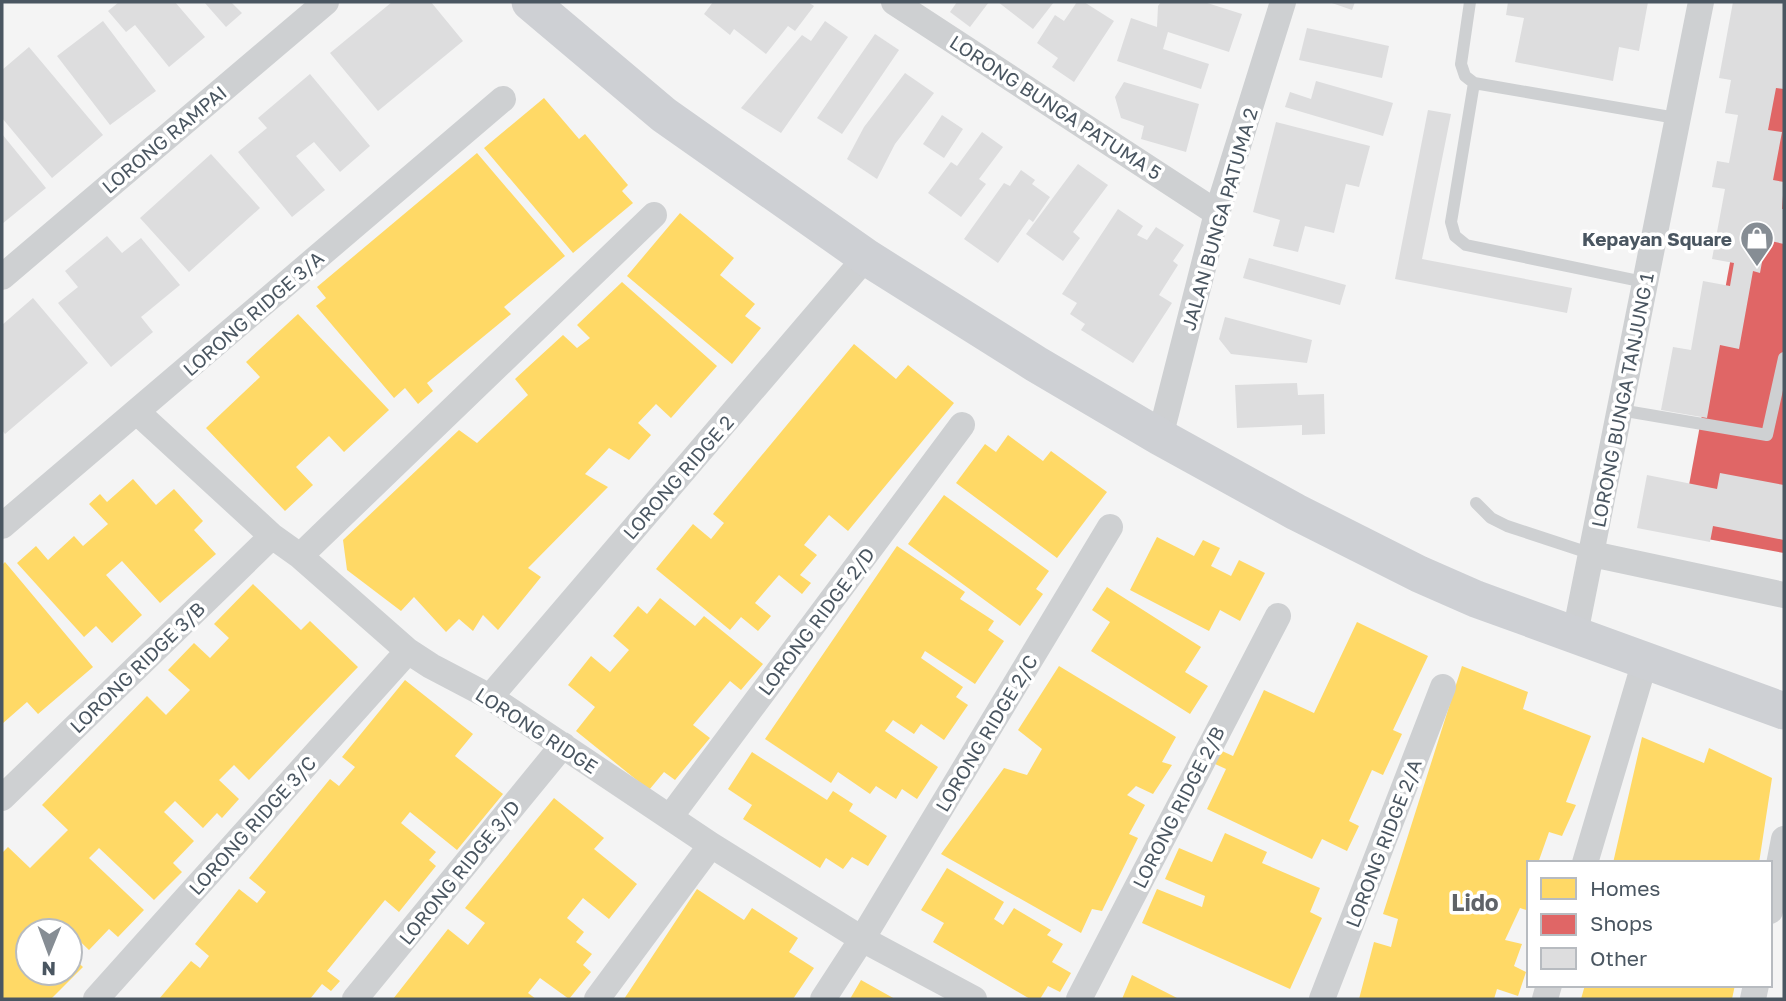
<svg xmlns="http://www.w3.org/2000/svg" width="1786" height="1001" font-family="'Golos Text',sans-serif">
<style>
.homes{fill:#ffd966}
.shops{fill:#e06666}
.building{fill:#ddddde}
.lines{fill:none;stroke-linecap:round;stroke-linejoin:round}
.lane{stroke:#ced0d2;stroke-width:12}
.street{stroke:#ced0d2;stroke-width:26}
.secondary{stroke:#ced0d4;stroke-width:37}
.labels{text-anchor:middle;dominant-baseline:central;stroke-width:7;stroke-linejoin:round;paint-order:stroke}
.street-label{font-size:19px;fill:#4a5661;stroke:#fff}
.poi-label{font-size:19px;font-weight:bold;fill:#4a5661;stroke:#fff;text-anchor:end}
.quarter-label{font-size:23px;font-weight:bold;fill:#5f6368;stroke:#fff}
</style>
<rect width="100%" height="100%" fill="#f4f4f4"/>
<!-- homes -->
<path class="homes" d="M544 98 579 139 585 134 628 185 622 191 633 203 573 253 484 148Z
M477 153 565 256 504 307 511 314 427 383 433 391 418 404 405 388 394 398 316 306 326 298 317 287Z
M680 213 734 258 720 275 755 304 745 316 761 328 732 364 627 276Z
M622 282 717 366 671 418 656 404 638 423 651 435 629 460 609 448 585 474 608 487 528 568 541 577 498 630 483 615 473 631 459 619 446 632 414 597 401 611 347 570 343 540 459 430 477 443 528 395 515 379 563 335 577 348 590 338 577 325Z
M298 314 389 410 344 452 329 436 296 467 313 485 285 511 206 428 260 377 246 362Z
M854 344 896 379 908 365 954 403 848 531 829 515 804 545 817 555 800 575 811 583 802 594 779 575 755 603 771 616 758 631 741 617 730 630 656 569 693 524 711 539 724 523 713 514Z
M1008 435 1043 461 1051 451 1107 492 1057 558 956 483 985 444 996 452Z
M133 479 156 505 174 489 203 521 194 530 216 554 160 603 122 561 106 575 142 615 112 643 96 626 84 637 17 563 36 546 48 560 74 536 83 546 108 524 89 504 100 494 107 502Z
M944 495 1049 571 1036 589 1043 594 1020 626 908 544Z
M1157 537 1194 556 1203 540 1220 548 1211 566 1231 576 1239 560 1265 573 1240 621 1220 610 1209 631 1130 590Z
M897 546 965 592 960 599 994 621 988 630 1004 641 975 684 925 651 921 658 963 687 956 697 968 705 944 740 921 724 914 734 893 720 885 731 938 767 917 799 902 789 896 799 876 786 870 794 838 772 831 783 765 739Z
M5 562 93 667 38 714 27 702 2 724V565Z
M253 584 301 630 310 621 358 667 249 780 234 765 219 780 239 799 222 818 217 813 203 828 175 801 164 812 194 841 173 863 182 872 154 900 99 848 89 858 144 910 118 937 109 929 89 950 64 926 59 931H28V973H70V955L83 967 51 999H2V853L8 847 30 868 68 830 42 805 147 696 166 715 190 690 168 670 194 643 210 658 229 638 214 624Z
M1107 587 1201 647 1185 672 1208 686 1190 714 1091 651 1110 622 1092 610Z
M660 598 695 626 704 616 763 664 741 690 730 681 693 725 710 738 675 780 664 772 649 790 576 731 595 707 568 685 591 656 610 672 629 650 613 636 638 606 647 614Z
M1357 622 1428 656 1393 730 1402 734 1383 775 1372 770 1349 821 1359 826 1347 851 1322 839 1312 859 1207 809 1226 769 1215 764 1222 751 1233 756 1264 690 1314 713Z
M1059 666 1176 737 1162 762 1172 765 1153 794 1136 786 1127 795 1145 805 1129 834 1138 838 1102 911 1092 909 1081 933 941 854 1004 768 1027 775 1042 749 1018 730Z
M1462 666 1528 692 1523 709 1591 736 1566 802 1576 805 1562 836 1549 832 1538 863H1529V911L1520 908 1505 940 1522 944 1514 966 1526 972 1518 996 1497 989 1494 999H1359L1374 942 1391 947 1398 919 1383 914Z
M405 680 473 734 455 756 503 794 457 850 410 812 401 823 436 852 429 860 436 866 399 912 385 900 327 971 340 981 331 991 322 984 310 999H159L191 961 200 968 209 956 195 944 239 889 257 903 266 892 249 878 330 779 339 786 355 767 342 757Z
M1642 737 1704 763 1709 748 1772 778 1759 863H1613Z
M752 752 827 800 833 791 853 804 849 811 887 836 868 866 852 857 843 869 826 858 820 868 743 819 752 805 728 789Z
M554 798 604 838 594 849 637 884 609 919 583 898 567 918 584 932 576 942 592 954 583 965 591 972 569 999 540 978 528 993 536 999H393L448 929 468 945 485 923 465 908Z
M1225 833 1267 852 1262 863 1320 888 1310 912 1322 918 1290 989 1142 923 1157 889 1202 907 1205 896 1165 879 1179 848 1212 862Z
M947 868 1004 902 994 919 1003 925 1014 908 1051 930 1047 935 1063 944 1052 962 1071 973 1060 992 1048 986 1040 999H1030L933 942 944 923 921 910Z
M697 889 744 920 752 908 798 938 789 952 814 968 793 999H624Z
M1132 975 1179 999H1122Z
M861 980 895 999H850Z
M1585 985H1735L1732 999H1581Z"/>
<!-- shops -->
<path class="shops" d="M1778 2H1784V553L1680 534Z"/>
<!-- building -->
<path class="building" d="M119 2H175L205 37 169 67 135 25 126 32 108 11Z
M204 2H231L242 13 226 27Z
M392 2H431L463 41 378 111 330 53Z
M713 2H808L814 6 795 31 788 26 766 54 734 29 730 35 704 14Z
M957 2H989L970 27 950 12Z
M998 2H1054L1033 29Z
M1077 2H1084L1114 21 1074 82 1052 67 1058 58 1037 43 1055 15 1064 21Z
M1161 2H1204L1242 14 1229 52 1168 32 1163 49 1209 64 1201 89 1117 61 1131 18 1157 27 1158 6Z
M1329 2H1355L1352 10Z
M1508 2H1648L1639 51 1619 47 1613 81 1515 62 1524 18 1506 15Z
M1733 2H1784V89L1776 88 1768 130 1782 132 1773 180 1784 182 1782 209H1784V244L1766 240 1760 273 1753 271 1739 349 1720 345 1707 418 1661 410 1673 347 1691 350 1703 281 1730 286 1734 263 1712 259 1725 189 1712 187 1717 161 1729 163 1738 115 1725 113 1731 80 1719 78Z
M103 21 156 91 110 125 57 56Z
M825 21 848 37 781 133 741 108 802 35 811 41Z
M1307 28 1389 46 1382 78 1299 60Z
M875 34 899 50 842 134 817 118Z
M29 47 103 135 52 178 2 118V70Z
M905 73 934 93 895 144 877 179 847 159 864 127Z
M310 74 370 146 340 172 314 142 296 156 325 190 292 217 238 152 267 128 258 118Z
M1316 81 1393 103 1383 136 1285 107 1290 92 1311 99Z
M1124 82 1199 104 1186 152 1141 139 1144 126 1121 118 1115 97Z
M1428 110 1451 114 1422 259 1572 288 1567 313 1395 279Z
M942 115 963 129 944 158 923 144Z
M1276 122 1370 146 1359 187 1346 184 1334 233 1305 226 1298 252 1273 246 1280 220 1253 212Z
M982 132 1003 147 979 179 986 184 961 217 928 193 951 162 957 166Z
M2 134 46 188 2 224Z
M211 154 260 208 189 272 140 218Z
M1078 164 1108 185 1073 232 1080 238 1063 261 1026 234Z
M1021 170 1035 180 1032 184 1050 197 1033 222 1029 219 998 263 964 239 1004 183 1010 186Z
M1118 209 1143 226 1137 235 1147 240 1156 227 1184 245 1173 261 1178 265 1159 295 1172 303 1133 363 1081 330 1085 324 1070 314 1077 303 1062 294Z
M107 236 122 253 141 238 180 285 141 317 153 332 111 367 58 303 78 287 65 271Z
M1249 258 1346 285 1340 305 1243 278Z
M33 298 88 363 5 434 2 430V325Z
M1225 317 1312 340 1307 363 1231 354 1219 339Z
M1297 383 1298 395 1324 394 1325 434 1302 435V425L1237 428 1235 385Z
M1720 473 1784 485V540L1713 526 1710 542 1637 528 1647 475 1717 489Z"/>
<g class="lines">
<!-- lane -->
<path class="lane" d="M1470 2 1461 64 1465 76 1474 83 1676 118
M1474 83 1451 222 1455 236 1466 245 1644 282
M1620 410 1767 435 1784 358
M1476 503 1491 518 1507 526 1592 554"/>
<!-- street -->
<path class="street" d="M894 2 1217 213
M2 277 326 2
M137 412 272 536 300 556 408 651 431 666 490 697 711 845 862 939 974 999
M1160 437 1217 213 1283 2
M2 526 503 99
M1592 554 1784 595
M300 556 654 215
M1575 634 1701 2
M490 697 866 257
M2 798 272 536
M670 817 962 425
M1585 863 1645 661
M1770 911 1784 839
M96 999 408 651
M355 999 563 745
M597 999 711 845
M823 999 862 939 1110 527
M1079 999 1278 616
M1322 999 1443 687
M1545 999 1549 985
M1753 999 1756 985"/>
<!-- secondary -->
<path class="secondary" d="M530 2 664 115 866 257 1036 364 1160 437 1296 512 1419 574 1476 599 1784 711"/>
</g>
<!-- icons -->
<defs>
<g id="shop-pin" transform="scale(1.75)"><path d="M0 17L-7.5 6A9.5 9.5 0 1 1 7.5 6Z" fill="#868d94" stroke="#fff"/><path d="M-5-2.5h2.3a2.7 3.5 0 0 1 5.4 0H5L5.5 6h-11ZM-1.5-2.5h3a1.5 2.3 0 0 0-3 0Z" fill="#fff"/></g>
</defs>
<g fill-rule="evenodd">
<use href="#shop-pin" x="1757" y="238"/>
</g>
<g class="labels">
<!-- street labels -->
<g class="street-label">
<text transform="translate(1056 107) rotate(33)">LORONG BUNGA PATUMA 5</text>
<text transform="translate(164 139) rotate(-40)">LORONG RAMPAI</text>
<text transform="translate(1219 219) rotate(-74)">JALAN BUNGA PATUMA 2</text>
<text transform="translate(253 313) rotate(-41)">LORONG RIDGE 3/A</text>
<text transform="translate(1622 400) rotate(-79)">LORONG BUNGA TANJUNG 1</text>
<text transform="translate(678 477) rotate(-49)">LORONG RIDGE 2</text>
<text transform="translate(816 621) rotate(-53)">LORONG RIDGE 2/D</text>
<text transform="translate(137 667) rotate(-44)">LORONG RIDGE 3/B</text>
<text transform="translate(537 730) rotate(33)">LORONG RIDGE</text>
<text transform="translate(986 733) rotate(-59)">LORONG RIDGE 2/C</text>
<text transform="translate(1178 807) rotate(-63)">LORONG RIDGE 2/B</text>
<text transform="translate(252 825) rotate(-48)">LORONG RIDGE 3/C</text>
<text transform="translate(1383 843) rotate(-69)">LORONG RIDGE 2/A</text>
<text transform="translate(459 872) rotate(-51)">LORONG RIDGE 3/D</text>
</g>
<!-- poi labels -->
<g class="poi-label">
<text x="1732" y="238">Kepayan Square</text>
</g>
<!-- quarter labels -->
<g class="quarter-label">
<text x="1475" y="902">Lido</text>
</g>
</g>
<!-- border -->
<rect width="1786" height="1001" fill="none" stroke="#4a5661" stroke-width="7"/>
<!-- legend -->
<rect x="1527" y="861" width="245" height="126" fill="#ffffff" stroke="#b7bbc0" stroke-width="2"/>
<rect x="1541" y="878" width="35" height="21" fill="#ffd966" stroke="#b7bbc0" stroke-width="2"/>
<text x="1590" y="896" font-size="21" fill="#4a5661">Homes</text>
<rect x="1541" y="914" width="35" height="21" fill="#e06666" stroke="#b7bbc0" stroke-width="2"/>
<text x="1590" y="931" font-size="21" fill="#4a5661">Shops</text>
<rect x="1541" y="948" width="35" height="21" fill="#ddddde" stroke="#b7bbc0" stroke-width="2"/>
<text x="1590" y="966" font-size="21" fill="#4a5661">Other</text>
<!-- north arrow -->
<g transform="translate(49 952) rotate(181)"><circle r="33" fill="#ffffff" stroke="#b7bbc0" stroke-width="2"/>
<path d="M0-5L12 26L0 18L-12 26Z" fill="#868d94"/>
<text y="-10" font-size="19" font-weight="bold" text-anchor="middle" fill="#4a5661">N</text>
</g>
</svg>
